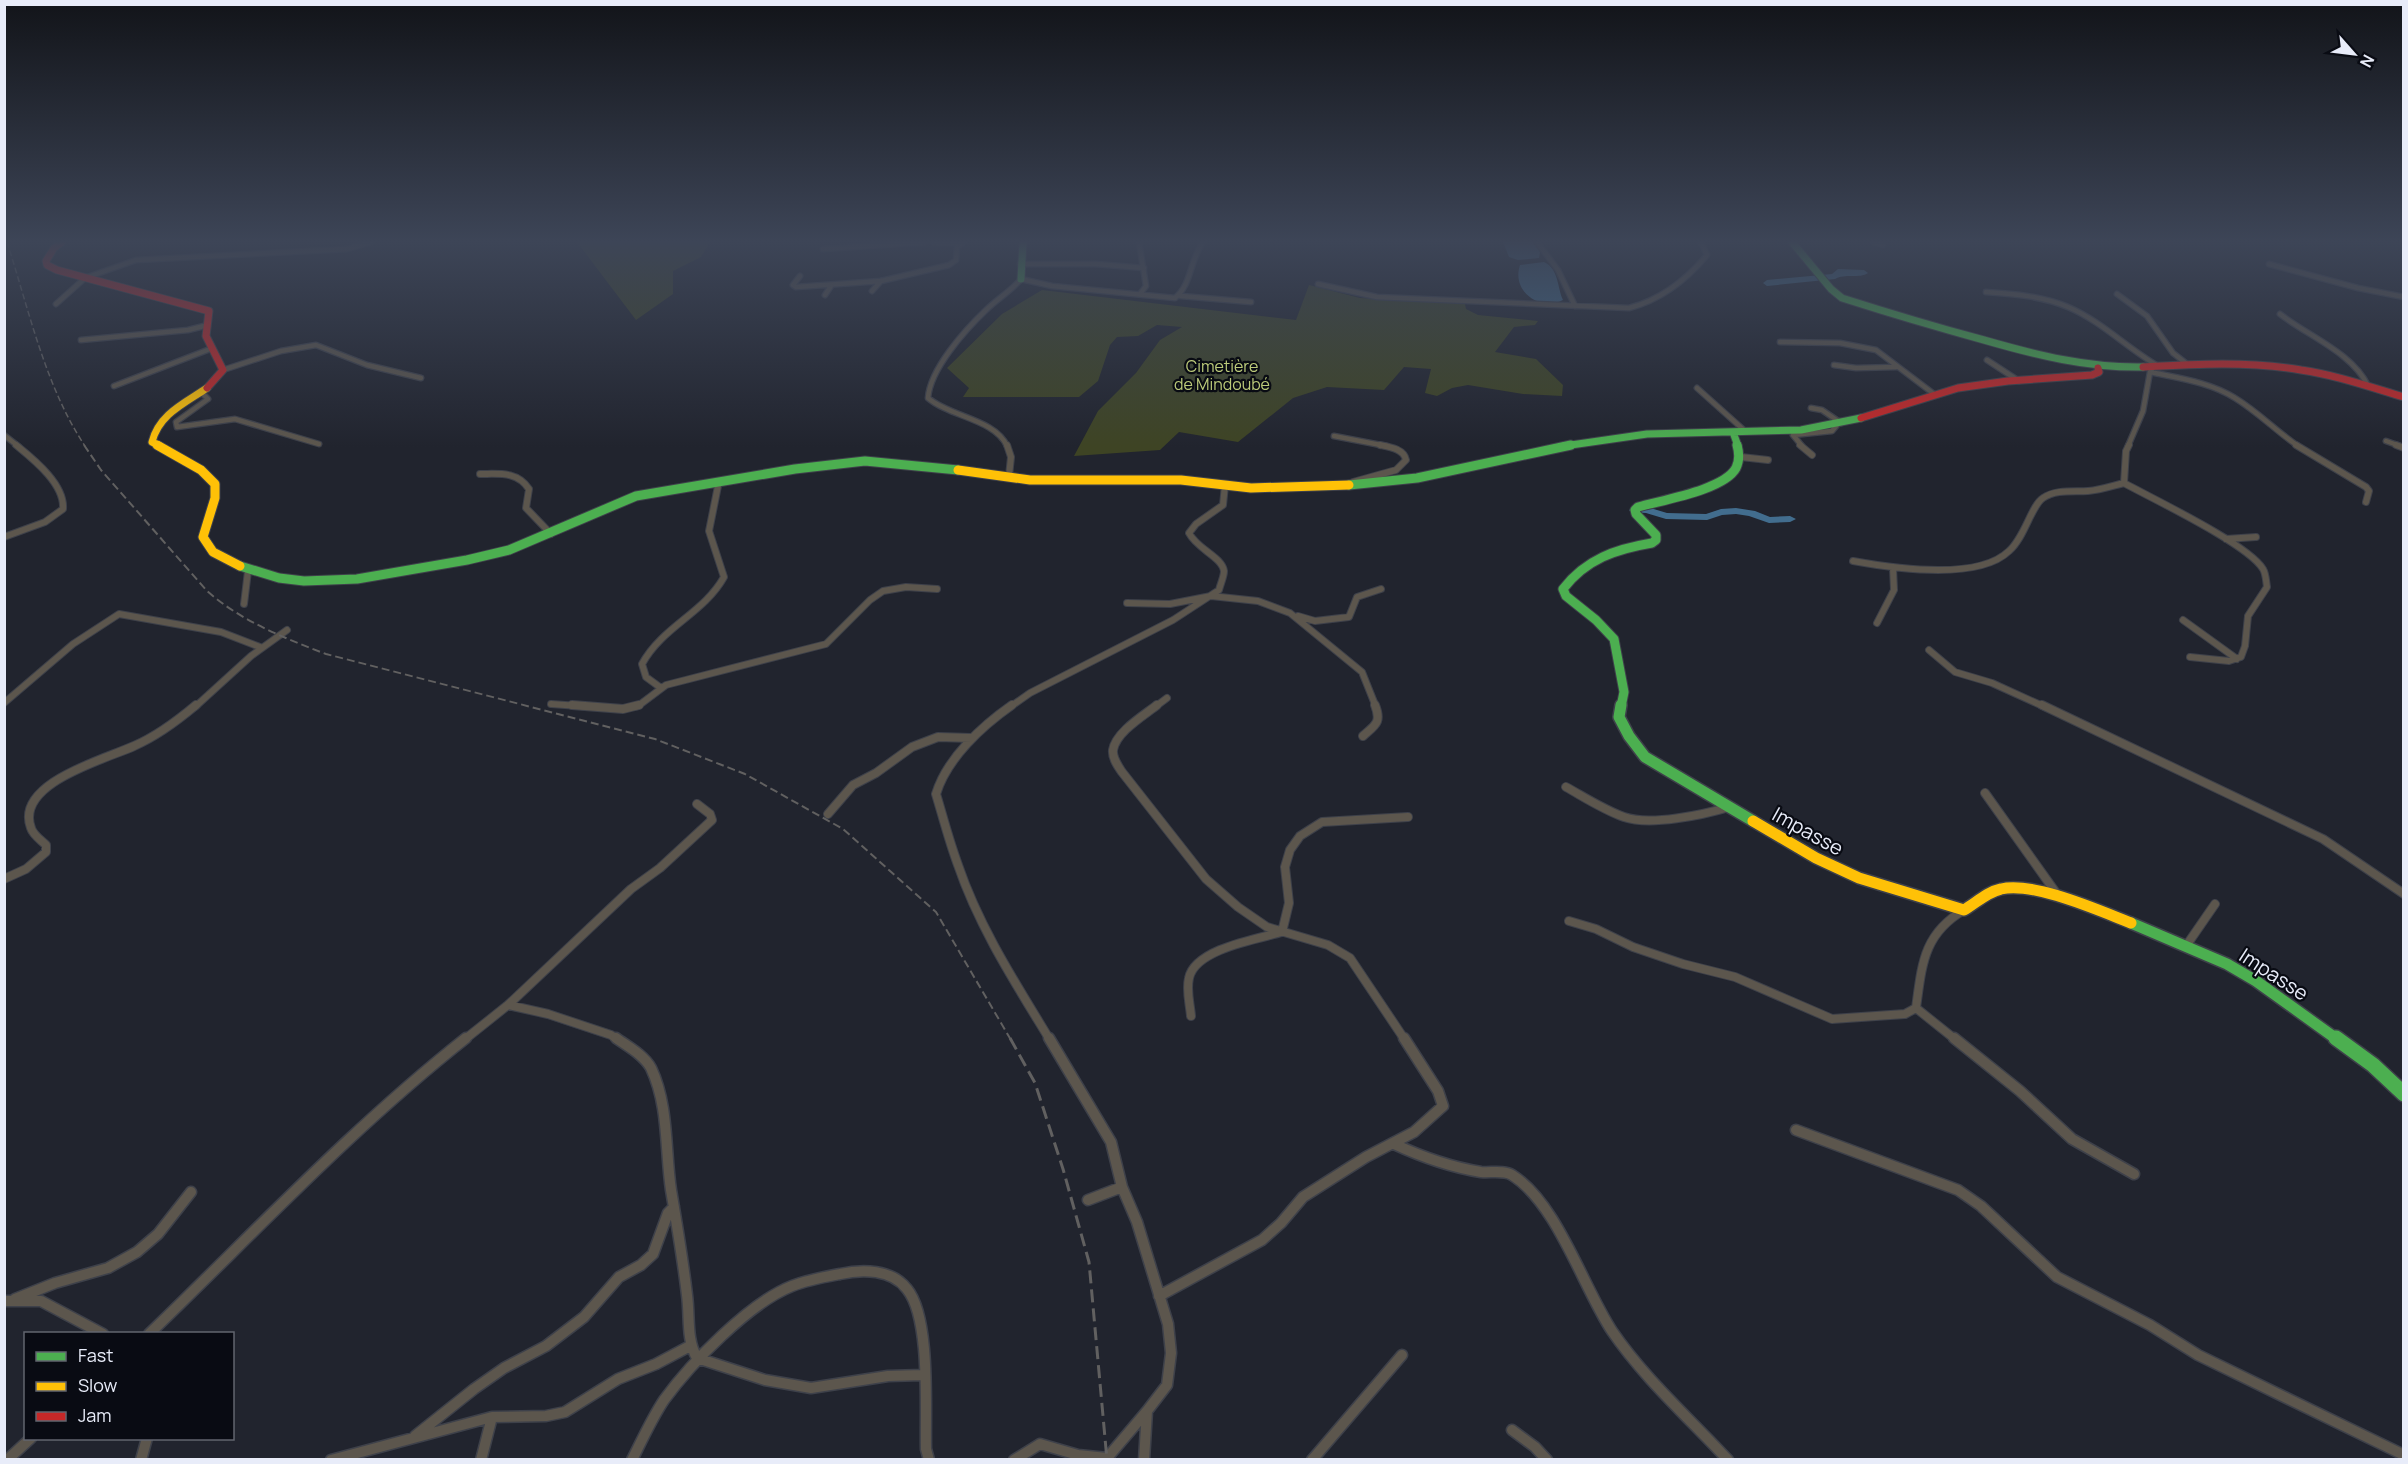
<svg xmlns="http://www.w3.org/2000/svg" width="2408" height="1464" font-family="Manrope,sans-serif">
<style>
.green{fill:#3e4424}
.water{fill:#426d8e}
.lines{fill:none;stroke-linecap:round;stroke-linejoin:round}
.river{fill:#426d8e;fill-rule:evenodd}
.street-far3-casing{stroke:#3e414a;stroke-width:7}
.street-far2-casing{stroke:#3e414a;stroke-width:8}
.street-far1-casing{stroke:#3e414a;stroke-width:10}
.street-casing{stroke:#3e414a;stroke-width:13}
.fast-far3-casing{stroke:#3e414a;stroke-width:9}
.fast-far2-casing{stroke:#3e414a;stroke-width:11}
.fast-far1-casing{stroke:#3e414a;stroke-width:14}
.fast-casing{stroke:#3e414a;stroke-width:18}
.slow-far2-casing{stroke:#3e414a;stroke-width:9}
.slow-far1-casing{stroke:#3e414a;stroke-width:11}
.slow-casing{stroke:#3e414a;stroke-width:14}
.jam-casing{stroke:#3e414a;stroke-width:9}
.street-far3{stroke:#5c564d;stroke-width:4.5}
.street-far2{stroke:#5c564d;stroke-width:6}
.street-far1{stroke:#5c564d;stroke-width:8}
.street{stroke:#5c564d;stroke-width:10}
.fast-far3{stroke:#4caf50;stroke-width:7}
.fast-far2{stroke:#4caf50;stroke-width:9}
.fast-far1{stroke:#4caf50;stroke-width:11}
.fast{stroke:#4caf50;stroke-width:15}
.slow-far2{stroke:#ffc107;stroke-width:7}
.slow-far1{stroke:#ffc107;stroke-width:9}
.slow{stroke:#ffc107;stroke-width:11}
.jam{stroke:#c62828;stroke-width:7}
.rail-far2{stroke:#616060;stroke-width:1.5;stroke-dasharray:6 3;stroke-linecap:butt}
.rail-far1{stroke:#616060;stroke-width:2;stroke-dasharray:8 4;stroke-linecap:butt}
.rail{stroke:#616060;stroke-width:3;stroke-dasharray:13 6;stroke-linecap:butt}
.labels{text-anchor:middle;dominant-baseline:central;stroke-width:4.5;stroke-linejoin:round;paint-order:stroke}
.far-park-label{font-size:16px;fill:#bcca7a;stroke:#090b13}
.street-label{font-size:20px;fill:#e8ecf9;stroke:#090b13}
</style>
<rect width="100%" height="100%" fill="#21242e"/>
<!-- green -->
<path class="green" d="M577 242H710L701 257 673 271V294L636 320Z
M1309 285 1360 298 1465 304 1466 309 1478 315 1538 321 1535 325 1514 327 1495 352 1536 359 1563 385 1562 396 1523 394 1468 385 1452 388 1437 396 1425 393 1431 369 1404 367 1384 390 1327 387 1293 398 1238 442 1179 432 1160 450 1074 456 1098 411 1136 373 1160 340 1182 327 1157 325 1138 336 1117 337 1110 345 1098 381 1079 397H963L969 388 947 368 1002 314 1042 290 1296 320Z"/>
<!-- water -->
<path class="water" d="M1503 242H1532L1540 252 1539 258 1518 260 1509 257Z
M1544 262C1559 269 1557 287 1563 300 1540 312 1511 291 1520 265Z"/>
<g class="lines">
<!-- river -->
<path class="river" d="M1838 269 1864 270 1868 273C1859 279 1845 273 1835 279L1767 286 1763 283 1767 280 1832 274Z
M1635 507H1647L1667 513 1706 514 1721 509 1736 508 1755 511 1770 517 1790 516 1796 519 1790 522 1769 523 1749 516 1736 514 1722 515 1707 520 1666 519 1646 513 1631 512 1629 510Z"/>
<!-- street-far3 casing -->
<g class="street-far3-casing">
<path id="street-far3" d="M934 242 960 243
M1139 242 1146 286 1140 294
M1537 242 1558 270 1575 306
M1874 242 1883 245
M823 249 925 242
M1020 264H1096L1144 268
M2269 264 2358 288 2404 297
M800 276 793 285 796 287 881 281 949 265 956 260 957 247 963 242
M1318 284 1377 297 1629 308C1660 300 1687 279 1707 255L1701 242
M872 291 881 281
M1986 292C2014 294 2042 296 2068 307 2101 321 2127 348 2158 366
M2117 294 2147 316 2173 353 2187 364
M825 295 831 286
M1181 296 1251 302
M56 304 85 278 136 260 347 249 371 242
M2280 314C2308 336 2353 353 2368 386
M81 340 188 330 204 326
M1780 342 1840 343 1876 350 1934 394
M1987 360 2019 381
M1834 365 1856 368 1896 367
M223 370 281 351 316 345 367 365 421 378
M2150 372C2178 378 2210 382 2235 398 2258 412 2276 431 2298 446
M114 386 210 349
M1697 388 1745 431
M202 393 208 399 176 422 177 427 235 419 319 444
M1811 408 1822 410 1841 423
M4 435 18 446
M1334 436 1386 446
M2386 441 2400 446
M1007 446C995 419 950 417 928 398 930 369 965 330 986 310 997 299 1011 291 1021 279L1052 286 1175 298C1192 284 1189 262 1203 242
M1802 446 1793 435 1832 431 1837 425
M2128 446 2143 411 2150 372 2154 366"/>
</g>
<!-- street-far2 casing -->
<g class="street-far2-casing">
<path id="street-far2" d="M1007 445 1011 457 1009 476
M1800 445 1812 455
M2296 445 2366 487 2369 491 2366 502
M2396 445 2404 448
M1741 457 1768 460
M480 474C499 474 517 471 529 489L526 508 551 534
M1353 482 1396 470 1406 460C1404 449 1390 447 1380 445
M2124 483C2153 499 2248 544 2263 569 2266 574 2266 581 2267 587L2248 616 2245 646 2241 657 2229 661 2190 657
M4 537 45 522 63 509C65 484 33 459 16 445
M2226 539 2256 537
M1853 561C1892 568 1978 581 2009 551 2025 537 2031 506 2043 498 2056 489 2074 492 2088 491 2100 490 2112 486 2124 483L2126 451 2129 445
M1127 603 1170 604 1211 596 1258 601 1290 613 1362 672 1376 707
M244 604 248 571
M1298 616 1315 621 1349 617 1357 597 1381 589
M2183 620 2237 659
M1877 623 1894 590 1893 568
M1929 650 1955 672 1992 683 2045 707
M661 688 646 677 642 664C662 627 704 613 724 577L709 531 719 481
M4 703 73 644 119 614 221 632 260 647
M551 704 593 707
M195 707 251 656 287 630
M633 707 638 706 666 685 826 644 870 600 883 591 906 587 937 589
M1010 707 1030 693 1173 620 1219 590C1220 585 1224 577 1224 571 1222 557 1197 549 1189 533L1196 524 1223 505 1225 485
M1155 707 1167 698"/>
</g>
<!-- street-far1 casing -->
<g class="street-far1-casing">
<path id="street-far1" d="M572 705 623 709 639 705
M1012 705C982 726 947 758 936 794 943 817 949 841 958 865 979 927 1016 984 1050 1040
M1157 705C1143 716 1116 732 1113 750 1112 758 1118 766 1122 772L1206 879 1238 907 1267 927 1328 945 1350 958 1405 1040
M2042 705 2323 839 2404 894
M1363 736C1375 725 1382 723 1375 705
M1566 787C1584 797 1604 810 1624 817 1650 826 1703 815 1729 807
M1985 793 2059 897
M828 814 853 785 876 773 912 747 938 737 971 738
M4 879 26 869 46 852V845C41 840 33 835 31 828 14 783 106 759 134 746 157 736 177 721 196 705
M1569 921 1596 929 1633 947 1683 964 1735 977 1832 1019 1905 1014 1916 1008C1922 965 1923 934 1964 910
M2186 946 2215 904
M508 1005 548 1014 611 1035 618 1040
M1916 1008 1956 1040
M1191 1016C1190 1004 1186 991 1189 978 1195 949 1257 939 1282 932L1289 903 1285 867 1290 850 1300 836 1322 822 1408 817
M464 1040 508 1005 631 889 660 868 712 820 710 814 697 804"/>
</g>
<!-- street casing -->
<g class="street-casing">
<path id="street" d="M616 1038C627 1046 644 1055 651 1068 669 1106 665 1150 671 1190 677 1225 683 1260 687 1295 690 1317 686 1339 697 1358L765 1380 811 1388 888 1376 922 1375
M1049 1038 1111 1142 1122 1187 1137 1222 1168 1324 1171 1353 1167 1385 1147 1411 1144 1460
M1954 1038 2020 1091 2072 1139 2134 1174
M1796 1130 1958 1190 1981 1206 2057 1277 2150 1325 2198 1355 2404 1455
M1394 1144C1422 1157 1450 1167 1481 1172 1490 1173 1504 1170 1512 1175 1557 1203 1583 1287 1612 1331 1644 1378 1689 1418 1728 1460
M1088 1200 1122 1187
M1159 1296 1262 1240 1281 1223 1303 1197 1366 1157 1414 1132 1443 1106 1438 1091 1404 1038
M15 1299 55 1283 108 1268 137 1252 158 1234 191 1192
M4 1301H41L103 1334
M149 1334C253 1234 352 1128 466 1038
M1512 1430 1535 1447 1547 1460
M415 1436 474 1389 504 1368 546 1346 584 1317 619 1277 641 1265 653 1254 668 1213 674 1207
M7 1460 31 1438
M141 1460 147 1438
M331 1460 492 1417 546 1416 565 1412 618 1379 656 1364 690 1346
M481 1460 492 1417
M632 1460C642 1440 652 1418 664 1400 691 1363 749 1303 792 1286 807 1280 824 1277 840 1274 862 1269 892 1269 907 1289 931 1318 925 1410 926 1449L929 1460
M1014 1460 1040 1444 1078 1455 1107 1458 1147 1411
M1312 1460 1402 1355"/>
</g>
<!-- fast-far3 casing -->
<g class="fast-far3-casing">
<path id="fast-far3" d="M1792 242 1831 289 1842 298C1889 313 1936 327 1984 340 2036 355 2088 368 2143 367
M1021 279 1023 242
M1733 432 1738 446
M1564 446 1647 434 1801 430 1861 418"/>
</g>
<!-- fast-far2 casing -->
<g class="fast-far2-casing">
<path id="fast-far2" d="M1349 485 1417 478 1571 445
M240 566 279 578 304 581 357 579 467 560 509 550 636 496 795 469 865 461 958 470
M1621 707 1624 692 1614 639 1596 620 1566 596 1563 589C1586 559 1616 549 1652 543L1656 540V535L1636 514 1635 510 1638 507C1662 500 1724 490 1736 468 1740 460 1739 452 1737 445"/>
</g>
<!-- fast-far1 casing -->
<g class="fast-far1-casing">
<path id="fast-far1" d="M1621 705 1619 717 1629 736 1645 757 1753 821
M2131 923 2227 964 2256 981 2338 1040"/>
</g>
<!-- fast casing -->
<g class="fast-casing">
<path id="fast" d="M2336 1038 2373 1065 2404 1094"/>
</g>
<!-- slow-far2 casing -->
<g class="slow-far2-casing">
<path id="slow-far2" d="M160 446 152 442C159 414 185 403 207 388"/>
</g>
<!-- slow-far1 casing -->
<g class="slow-far1-casing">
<path id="slow-far1" d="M157 445 201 470 215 484V498L203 537 213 552 240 566
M958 470 1030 480H1181L1251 488 1349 485"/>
</g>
<!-- slow casing -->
<g class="slow-casing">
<path id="slow" d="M1753 821 1816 858 1859 878 1964 910C1976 903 1987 892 2001 889 2033 881 2100 911 2131 923"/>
</g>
<!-- jam casing -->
<g class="jam-casing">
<path id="jam" d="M62 242 54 248 46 261 47 265 57 270 209 311 206 336 223 370 207 388
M2143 367C2195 364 2249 361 2301 370 2336 375 2370 387 2404 397
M1861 418 1958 388 2008 381 2092 375 2099 372 2098 368"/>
</g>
<!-- street-far3 -->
<use href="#street-far3" class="street-far3"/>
<!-- street-far2 -->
<use href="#street-far2" class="street-far2"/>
<!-- street-far1 -->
<use href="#street-far1" class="street-far1"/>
<!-- street -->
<use href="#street" class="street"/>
<!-- fast-far3 -->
<use href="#fast-far3" class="fast-far3"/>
<!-- fast-far2 -->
<use href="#fast-far2" class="fast-far2"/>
<!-- fast-far1 -->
<use href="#fast-far1" class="fast-far1"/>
<!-- fast -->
<use href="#fast" class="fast"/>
<!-- slow-far2 -->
<use href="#slow-far2" class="slow-far2"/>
<!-- slow-far1 -->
<use href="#slow-far1" class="slow-far1"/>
<!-- slow -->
<use href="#slow" class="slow"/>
<!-- jam -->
<use href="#jam" class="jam"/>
<!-- rail-far2 -->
<path class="rail-far2" d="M7 242C29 310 45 386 85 446"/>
<!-- rail-far1 -->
<path class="rail-far1" d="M84 445 101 470 207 591C241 621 284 638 326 654L655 739 745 774 843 829 936 912 1011 1040"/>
<!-- rail -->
<path class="rail" d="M1010 1038 1035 1083 1063 1169 1089 1262 1107 1460"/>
</g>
<!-- sky -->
<linearGradient id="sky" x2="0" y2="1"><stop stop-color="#121419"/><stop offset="0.54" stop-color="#3d4557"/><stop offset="1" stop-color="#3d4557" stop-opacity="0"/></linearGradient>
<rect width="2408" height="447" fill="url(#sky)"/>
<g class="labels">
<!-- far-park labels -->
<g class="far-park-label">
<text x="1222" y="366">Cimetière<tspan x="1222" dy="18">de Mindoubé</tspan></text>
</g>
<!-- street labels -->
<g class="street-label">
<text transform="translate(1808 831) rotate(29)">Impasse</text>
<text transform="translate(2274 974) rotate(33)">Impasse</text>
</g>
</g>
<!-- border -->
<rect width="2408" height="1464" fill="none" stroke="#e8ecf9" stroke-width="12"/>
<!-- legend -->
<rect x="24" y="1332" width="210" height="108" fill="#090b13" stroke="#62656f" stroke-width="1.5"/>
<rect x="36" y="1352" width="30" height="9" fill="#4caf50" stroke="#62656f" stroke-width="1.5"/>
<text x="78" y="1362" font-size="18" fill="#e8ecf9">Fast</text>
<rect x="36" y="1382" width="30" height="9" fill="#ffc107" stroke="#62656f" stroke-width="1.5"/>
<text x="78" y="1392" font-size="18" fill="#e8ecf9">Slow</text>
<rect x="36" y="1412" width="30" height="9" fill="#c62828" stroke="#62656f" stroke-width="1.5"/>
<text x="78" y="1422" font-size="18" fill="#e8ecf9">Jam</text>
<!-- north arrow -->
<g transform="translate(2354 54) rotate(118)" stroke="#090b13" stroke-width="4.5" paint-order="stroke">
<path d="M0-4.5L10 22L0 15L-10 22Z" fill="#e8ecf9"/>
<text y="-9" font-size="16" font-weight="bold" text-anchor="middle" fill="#e8ecf9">N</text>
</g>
</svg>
